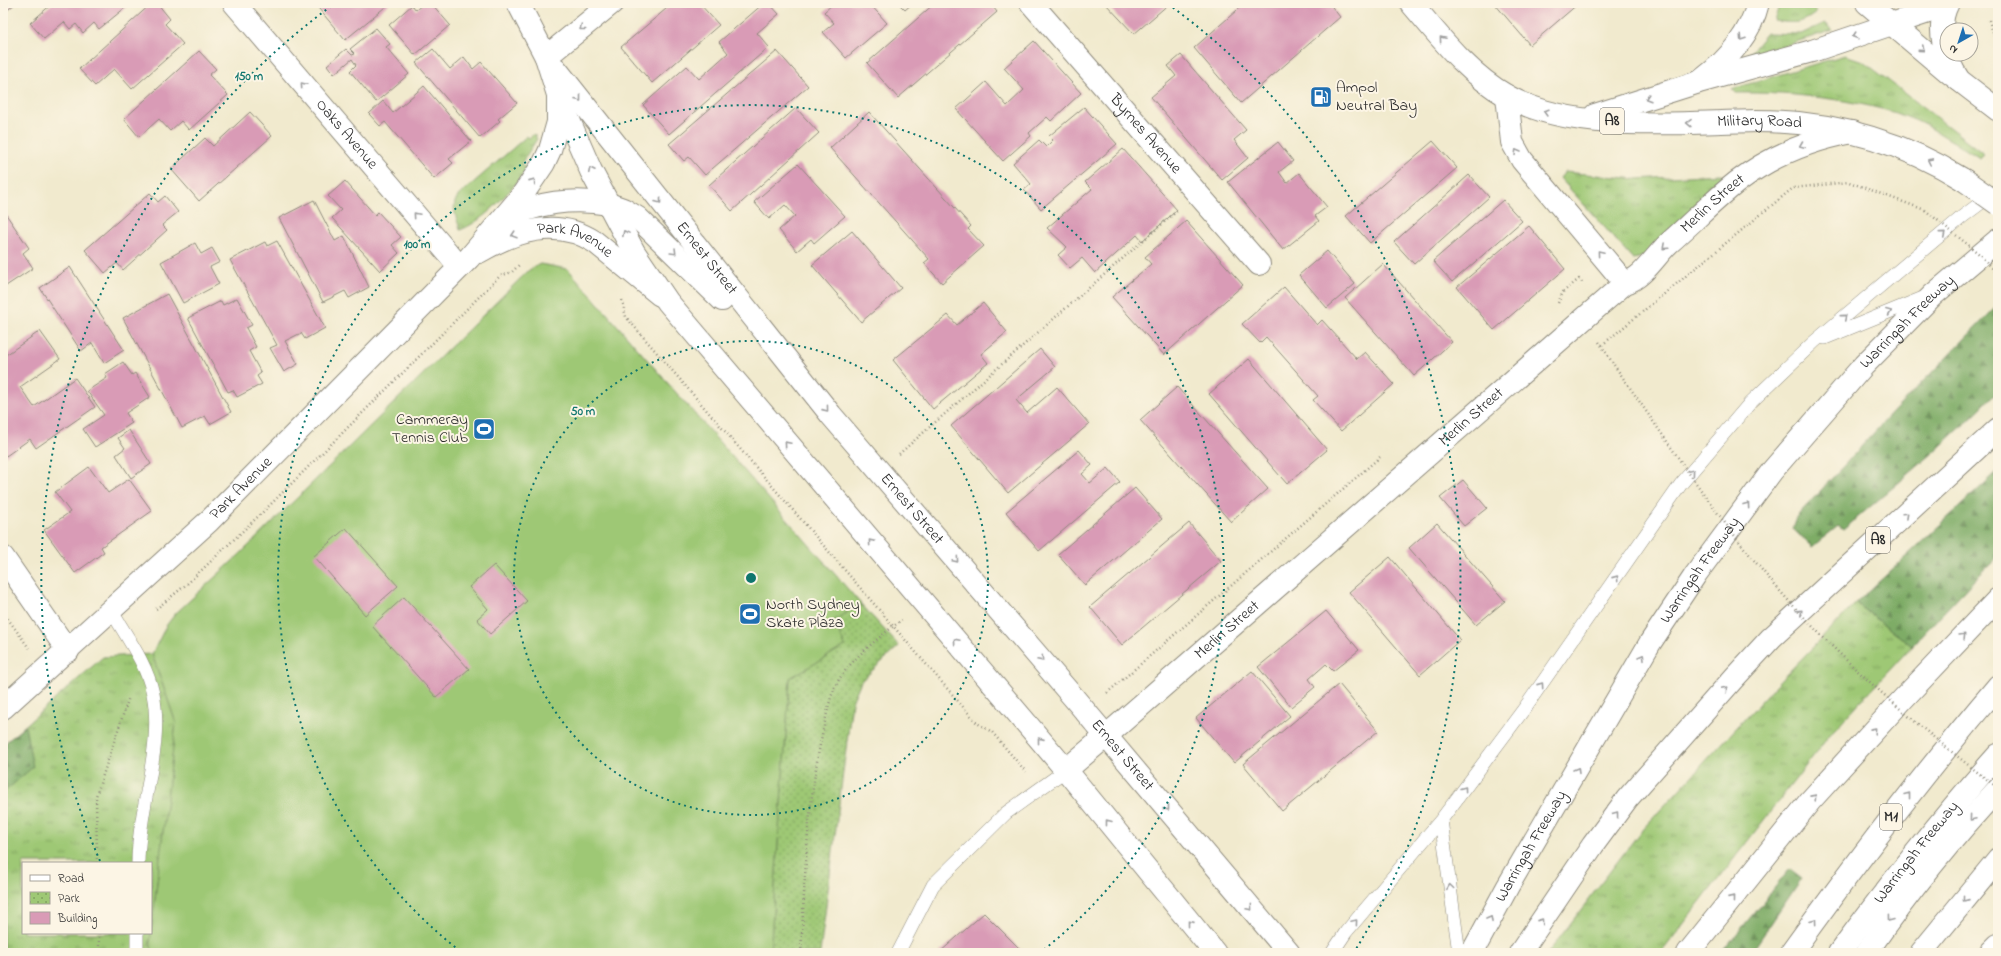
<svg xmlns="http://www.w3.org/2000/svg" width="2001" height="956" font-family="'Indie Flower',sans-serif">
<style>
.grass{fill:url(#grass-tufts);stroke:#647a50;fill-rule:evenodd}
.forest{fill:url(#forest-firs);stroke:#546c48}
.park{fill:url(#park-dots);stroke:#647a50}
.pitch{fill:#9ec875;stroke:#647a50}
.building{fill:#d99bb6}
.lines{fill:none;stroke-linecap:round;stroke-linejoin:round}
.lane-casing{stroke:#8e8a7c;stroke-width:14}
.street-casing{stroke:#8e8a7c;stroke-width:24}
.secondary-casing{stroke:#8e8a7c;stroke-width:24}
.highway-casing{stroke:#8e8a7c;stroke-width:24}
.path{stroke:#8e8a7c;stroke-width:2.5;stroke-dasharray:1 3;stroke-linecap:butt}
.lane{stroke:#fff;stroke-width:13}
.street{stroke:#fff;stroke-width:22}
.secondary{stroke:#fff;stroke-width:22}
.highway{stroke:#fff;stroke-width:22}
.highway-bridge-casing{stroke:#8e8a7c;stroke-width:24;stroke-linecap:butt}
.path-bridge{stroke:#8e8a7c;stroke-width:2.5;stroke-dasharray:1 3;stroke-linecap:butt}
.highway-bridge{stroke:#fff;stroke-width:22}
.oneway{stroke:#a0a0a0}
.ring{fill:none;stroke:#0f766e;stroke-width:2;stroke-dasharray:2 4}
.labels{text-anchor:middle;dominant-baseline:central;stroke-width:4;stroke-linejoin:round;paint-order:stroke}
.shield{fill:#fcf5e5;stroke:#6a6863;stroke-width:1}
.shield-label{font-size:15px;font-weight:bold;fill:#2b2b2b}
.poi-label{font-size:16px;fill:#2b2b2b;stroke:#fcf5e5;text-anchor:start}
.street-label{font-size:16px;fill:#2b2b2b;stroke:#fcf5e5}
.centre{fill:#0f766e;stroke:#fcf5e5;stroke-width:2}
.ring-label{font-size:12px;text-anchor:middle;font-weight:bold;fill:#0f766e;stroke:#fcf5e5;stroke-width:4;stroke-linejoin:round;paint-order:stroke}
</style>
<defs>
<pattern id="grass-tufts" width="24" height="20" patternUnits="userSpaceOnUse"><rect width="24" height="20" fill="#9ec875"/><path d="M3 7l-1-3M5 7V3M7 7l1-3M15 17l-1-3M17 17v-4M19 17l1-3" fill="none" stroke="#81a360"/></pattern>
<pattern id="forest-firs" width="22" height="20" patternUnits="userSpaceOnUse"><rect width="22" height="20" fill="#7eac66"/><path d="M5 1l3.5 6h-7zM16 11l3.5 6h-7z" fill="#678c54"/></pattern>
<pattern id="park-dots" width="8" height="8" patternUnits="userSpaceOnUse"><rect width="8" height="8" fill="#9ec875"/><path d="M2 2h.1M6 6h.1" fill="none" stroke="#81a360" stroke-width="1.8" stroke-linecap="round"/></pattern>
</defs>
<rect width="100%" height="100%" fill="#fcf5e5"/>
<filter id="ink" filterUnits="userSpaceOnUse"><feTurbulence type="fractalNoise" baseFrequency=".025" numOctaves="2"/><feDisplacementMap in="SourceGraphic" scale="8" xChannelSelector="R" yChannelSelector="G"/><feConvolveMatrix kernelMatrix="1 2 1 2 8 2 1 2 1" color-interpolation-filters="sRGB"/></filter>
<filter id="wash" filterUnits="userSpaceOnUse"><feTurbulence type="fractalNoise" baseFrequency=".012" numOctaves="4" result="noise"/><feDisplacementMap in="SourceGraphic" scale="16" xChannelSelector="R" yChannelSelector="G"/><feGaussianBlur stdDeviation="0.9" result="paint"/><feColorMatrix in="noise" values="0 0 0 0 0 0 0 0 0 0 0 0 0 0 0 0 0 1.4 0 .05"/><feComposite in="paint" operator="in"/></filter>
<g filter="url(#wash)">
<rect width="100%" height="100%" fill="#f1eace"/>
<!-- grass -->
<path class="grass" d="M1780 3H1805L1817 12C1801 25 1794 23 1774 21Z
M1825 23 1833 30 1746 58 1767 33 1801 34Z
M1845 55 1863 61 1984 154 1980 158C1961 147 1943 135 1925 125 1877 100 1790 92 1736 93L1732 89Z
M534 134 537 139 521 164 528 169C511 190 486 220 460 230 457 217 450 208 458 196L527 136 529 138Z
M1565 172 1637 179 1720 174 1727 179 1643 257 1633 259 1560 178Z
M1856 603 1912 646 1832 732 1661 953H1548L1640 832 1778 683Z
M152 654 176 723 150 942 153 953H3V745L103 657ZM23 863H151V933H23Z"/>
<!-- forest -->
<path class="forest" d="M1998 305 1997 391C1950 442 1895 485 1843 530L1838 526 1812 547 1793 529 1798 515 1893 412Z
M1998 471V557L1974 580 1912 646 1856 603Z
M25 726 33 767 3 793V745Z
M1790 869 1802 878 1751 953H1721Z"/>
<!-- park -->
<path class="park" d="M861 604 899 646 861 681 852 702 820 953H770L790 678 844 646 834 620Z"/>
<!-- pitch -->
<path class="pitch" d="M540 264 568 269 861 604 834 620 845 646 790 678 770 953H153L150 942 176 723 152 654 166 626 175 614 239 555 529 270Z"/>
<g id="blocks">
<!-- building -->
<path class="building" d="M3 3H16L3 14Z
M53 3H131L99 29 94 23 83 33 76 24 70 29 64 22 44 39 30 23Z
M152 3H157L170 19 165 24 183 44 132 89 114 69 95 86 79 69Z
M314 3H390L345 40Z
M424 3H431L450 25 415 55 389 25 412 5 416 10Z
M673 3H699L719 25 652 83 621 47Z
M764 3H769L779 14 757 33 769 47 669 134 643 105 687 66 699 79 728 53 719 42Z
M834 3H869L887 23 846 58 823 32 834 23 824 12Z
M898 3H913L905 10Z
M935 3H990L997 12 898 98 867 63Z
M1105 3H1170L1134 34Z
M1245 3H1329L1340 17 1241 103 1194 48Z
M1494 3H1579L1530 45Z
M376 28 390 44 386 47 409 74 376 102 350 71 356 65 352 59 334 74 327 65 346 49 352 55 355 54 350 49Z
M1034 41 1081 93 1051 121 1047 117 1029 133 1031 136 1003 161 956 109 986 82 1007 106 1024 90 1004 68Z
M433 49 450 69 464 57 473 69 481 62 517 103 498 119 500 121 480 138 416 63Z
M199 51 216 69 209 75 228 95 189 130 181 121 170 131 159 119 139 137 124 119Z
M777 51 808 86 705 175 689 157 684 161 669 144Z
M1181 55 1246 130 1234 140 1248 158 1222 180 1151 97 1176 76 1168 66Z
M424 86 471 141 449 159 453 163 434 179 385 122 380 126 369 114 383 101 393 113Z
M1084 107 1117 144 1041 209 1024 190 1031 184 1013 163 1039 140 1046 147 1053 140 1049 136Z
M796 108 819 133 732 211 709 185Z
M250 112 272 136 199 201 171 169 205 138 213 146Z
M869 112 971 226 968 229 984 246 942 283 924 263 929 259 830 148Z
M1433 141 1457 168 1370 243 1346 216Z
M1278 142 1293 161 1279 172 1287 183 1299 173 1327 207 1315 216 1319 221 1283 250 1228 182Z
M1123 149 1177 210 1142 241 1137 235 1095 273 1082 258 1070 268 1058 255 1067 247 1047 228 1092 189 1085 182Z
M798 164 845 216 814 243 811 239 797 251 779 230 795 216 785 205 769 219 754 202Z
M1469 175 1489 197 1414 264 1394 242Z
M345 181 375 215 378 212 401 237 392 245 399 253 380 271 332 218 341 210 328 196Z
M150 193 158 202 165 196 178 212 162 225 167 230 123 270 117 263 105 273 85 250Z
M314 200 335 241 344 236 369 287 349 298 345 291 323 302 279 218Z
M1503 200 1522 221 1452 282 1433 261Z
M3 210 29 248 23 253 33 268 3 288Z
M1186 221 1243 285 1164 355 1112 297 1151 264 1145 257Z
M1529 226 1565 269 1494 330 1457 287Z
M852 231 901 288 861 322 812 265Z
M277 241 325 328 305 339 301 333 285 341 298 364 284 372 270 348 277 345 230 260 265 242 267 246Z
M195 243 201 254 212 248 220 262 210 267 219 284 183 303 161 262Z
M1327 251 1355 284 1327 308 1299 275Z
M1383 264 1452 342 1414 376 1345 298Z
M70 267 124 350 104 363 92 343 81 351 40 288Z
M1284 287 1317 325 1322 320 1357 359 1365 352 1394 384 1341 431 1313 400 1318 396 1266 337 1260 343 1242 324Z
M167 294 231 412 210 424 205 416 182 428 123 318Z
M237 298 252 325 246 328 256 347 249 351 261 373 257 376 262 384 237 397 233 390 228 392 188 318 221 301 223 305Z
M983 303 1007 332 981 354 988 363 933 409 893 360 948 315 957 325Z
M40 331 60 359 20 387 34 407 75 378 95 407 36 448 30 439 6 456 3 452V357Z
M1040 349 1055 367 1016 400 1027 413 1057 387 1089 424 1008 493 951 426Z
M1249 359 1327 450 1287 484 1209 394Z
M123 362 132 375 135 373 150 397 126 413 132 423 95 447 83 429 104 415 87 391 107 378 105 374Z
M1177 387 1268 489 1231 522 1140 420Z
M129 430 151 464 131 478 116 455 125 448 118 438Z
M1079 450 1092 465 1082 474 1090 483 1108 468 1120 482 1039 551 1006 512Z
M89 467 108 493 129 479 152 511 101 547 104 552 75 573 44 530 70 512 55 492Z
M1463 480 1487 508 1464 526 1440 498Z
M1135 488 1162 519 1085 585 1058 554Z
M1189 523 1221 561 1122 645 1090 607Z
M1437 523 1505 601 1476 625 1409 548Z
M346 528 398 586 365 615 314 556Z
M1390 557 1460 640 1420 675 1349 592Z
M494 565 527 601 490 634 477 619 488 609 469 587Z
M404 597 469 669 436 697 372 626Z
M1326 611 1359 650 1333 671 1326 664 1309 679 1315 687 1291 707 1258 667Z
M1252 671 1290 716 1234 763 1196 718Z
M1339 684 1378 731 1282 811 1243 764Z
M984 913 1024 953H939Z"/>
</g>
</g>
<g filter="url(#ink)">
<use href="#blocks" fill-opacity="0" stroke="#8e8a7c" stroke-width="1"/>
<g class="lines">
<!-- lane casing -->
<g class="lane-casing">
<path id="lane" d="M1825 338 1923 298
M111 610C126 636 147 664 153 694 164 747 138 808 138 863
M1441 820 1459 953
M137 953V933
M898 953 933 885 1006 813 1066 770
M1332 953 1346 932 1441 820 1524 709 1681 484 1750 403 1814 342 1962 217 1998 190"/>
</g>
<!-- street casing -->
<g class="street-casing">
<g id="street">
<path id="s1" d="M234 3 459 266"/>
<path id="s2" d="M1031 3 1259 264"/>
<path d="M1948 3C1935 27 1945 59 1959 80"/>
<path d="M1892 24 1928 12 1942 3"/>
<path d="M546 57 612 3"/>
<path d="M1507 96 1512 142 1522 160 1625 283"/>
<path d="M505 221C533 201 576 198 609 204"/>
<path id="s3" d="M479 252C515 231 557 217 595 242L660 295"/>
<path d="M3 557 68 651"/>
<path id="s4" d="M3 708 209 521 469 258 521 197 544 163 550 150 558 122V95"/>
<path id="s5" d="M1106 736 1625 283C1643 278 1655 256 1669 243 1692 223 1713 201 1737 182 1771 156 1810 140 1853 132"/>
</g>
</g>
<!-- secondary casing -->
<g class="secondary-casing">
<g id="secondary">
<path d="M518 3 546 57 558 95 591 171 634 252 668 302 1066 770 1215 953"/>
<path id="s6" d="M556 69 831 415 1074 698 1289 953"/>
<path d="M609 204 623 209 638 218 722 300"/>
<path d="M1066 770 1106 736"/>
</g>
</g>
<!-- highway casing -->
<g class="highway-casing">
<g id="highway">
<path id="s7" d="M1411 3C1440 37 1468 74 1507 96 1575 134 1680 122 1756 121 1830 121 1901 141 1964 180"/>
<path d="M1867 3 1951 74 1998 110"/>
<path d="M1703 79C1728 60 1751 33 1758 3"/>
<path d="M1595 115 1699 82 1812 51 1892 24"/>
<path id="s8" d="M1472 953 1508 886 1650 643 1696 574 1772 471 1864 365 1933 295 1998 240"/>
<path d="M1520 953 1593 845 1627 799 1734 678 1771 638 1998 429"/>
<path d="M1688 953 1810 801 1903 699 1998 599"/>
<path d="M1791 953C1857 861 1925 772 1998 686"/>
<path id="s9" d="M1839 953C1890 884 1941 819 1998 755"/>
<path d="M1866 953C1906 896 1950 840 1998 789"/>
<path d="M1921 953 1998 859"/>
<path d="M1990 953 1998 945"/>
</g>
</g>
<!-- path -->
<path class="path" d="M1989 20 1994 36 1998 39
M622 300 626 317 977 723 992 732 1026 772
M1558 303 1563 292 1579 279 1583 283
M1599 342 1614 365
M1602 345 1793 188 1849 182 1925 210
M899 454 1177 211
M156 609 187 584 268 507 500 276 512 272 520 264
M3 612 29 648
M1107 693 1380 457
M97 863 96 796 129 697
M99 933V953
M801 953C805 877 807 801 824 726 828 709 831 690 842 675 854 657 884 633 902 620"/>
<!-- lane -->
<use href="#lane" class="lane"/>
<!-- street -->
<use href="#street" class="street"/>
<!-- secondary -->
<use href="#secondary" class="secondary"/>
<!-- highway -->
<use href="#highway" class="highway"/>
<!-- highway-bridge casing -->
<g class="highway-bridge-casing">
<path id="highway-bridge" d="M1964 180 1998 204"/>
</g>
<!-- path-bridge -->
<path class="path-bridge" d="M1925 210 1978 253 1998 274
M1614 365C1660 430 1703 497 1753 559 1824 647 1909 720 1998 788"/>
<!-- highway-bridge -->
<use href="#highway-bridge" class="highway-bridge"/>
</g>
<!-- one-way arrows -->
<defs><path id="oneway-chevron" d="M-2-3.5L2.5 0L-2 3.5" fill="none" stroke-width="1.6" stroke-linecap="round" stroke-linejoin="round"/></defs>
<g class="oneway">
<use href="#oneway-chevron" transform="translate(582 28) rotate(141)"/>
<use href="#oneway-chevron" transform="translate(1855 36) rotate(162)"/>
<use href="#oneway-chevron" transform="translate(1742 38) rotate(124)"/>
<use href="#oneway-chevron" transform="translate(1442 39) rotate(-130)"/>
<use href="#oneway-chevron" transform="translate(1922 49) rotate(40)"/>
<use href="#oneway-chevron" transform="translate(303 85) rotate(-131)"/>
<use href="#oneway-chevron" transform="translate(1648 98) rotate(163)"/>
<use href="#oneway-chevron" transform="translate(579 99) rotate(52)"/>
<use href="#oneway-chevron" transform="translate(1546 112) rotate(-164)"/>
<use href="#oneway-chevron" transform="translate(1689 123) rotate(-179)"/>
<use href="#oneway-chevron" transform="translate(1802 145) rotate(158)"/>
<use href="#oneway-chevron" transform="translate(1517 152) rotate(-121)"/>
<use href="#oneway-chevron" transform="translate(1930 161) rotate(-154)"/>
<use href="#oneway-chevron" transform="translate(591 170) rotate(-116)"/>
<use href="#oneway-chevron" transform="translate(533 181) rotate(-55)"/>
<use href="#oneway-chevron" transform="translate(659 201) rotate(52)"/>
<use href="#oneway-chevron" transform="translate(416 215) rotate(-131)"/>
<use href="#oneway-chevron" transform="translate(625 233) rotate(-118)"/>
<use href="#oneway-chevron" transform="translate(1943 234) rotate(-40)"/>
<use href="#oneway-chevron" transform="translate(514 235) rotate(162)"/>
<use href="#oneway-chevron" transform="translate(1665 247) rotate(138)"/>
<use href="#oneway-chevron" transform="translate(674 252) rotate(45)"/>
<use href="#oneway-chevron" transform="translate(1600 253) rotate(-130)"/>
<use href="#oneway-chevron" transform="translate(1889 312) rotate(-22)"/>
<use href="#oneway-chevron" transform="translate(1844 317) rotate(-40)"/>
<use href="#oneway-chevron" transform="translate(826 409) rotate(51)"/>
<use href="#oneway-chevron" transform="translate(787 444) rotate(-131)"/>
<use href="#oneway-chevron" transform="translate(1692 472) rotate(-50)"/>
<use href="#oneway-chevron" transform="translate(1747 505) rotate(-54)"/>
<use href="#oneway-chevron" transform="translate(1906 515) rotate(-43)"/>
<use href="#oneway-chevron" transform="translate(871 542) rotate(-131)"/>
<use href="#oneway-chevron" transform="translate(956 560) rotate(49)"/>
<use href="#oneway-chevron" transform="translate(1616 578) rotate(-55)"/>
<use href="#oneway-chevron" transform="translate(1800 612) rotate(-42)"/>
<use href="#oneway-chevron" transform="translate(1963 636) rotate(-46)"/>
<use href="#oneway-chevron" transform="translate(956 641) rotate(-131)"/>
<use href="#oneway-chevron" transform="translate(1642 657) rotate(-60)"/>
<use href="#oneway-chevron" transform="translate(1041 659) rotate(49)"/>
<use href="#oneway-chevron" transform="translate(1541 685) rotate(-55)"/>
<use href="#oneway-chevron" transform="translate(1725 689) rotate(-49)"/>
<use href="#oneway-chevron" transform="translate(1874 730) rotate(-48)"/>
<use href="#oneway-chevron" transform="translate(1040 740) rotate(-129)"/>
<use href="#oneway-chevron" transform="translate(1577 770) rotate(-59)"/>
<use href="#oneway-chevron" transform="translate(1464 789) rotate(-53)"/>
<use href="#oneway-chevron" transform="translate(1908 795) rotate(-52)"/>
<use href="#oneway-chevron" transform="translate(1814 797) rotate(-48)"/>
<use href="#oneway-chevron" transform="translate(1167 808) rotate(51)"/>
<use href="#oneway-chevron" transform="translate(1616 814) rotate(-53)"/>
<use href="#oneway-chevron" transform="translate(1972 818) rotate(130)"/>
<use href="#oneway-chevron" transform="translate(1108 822) rotate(-128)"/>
<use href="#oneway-chevron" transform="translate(1450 887) rotate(-98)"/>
<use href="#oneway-chevron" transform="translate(1732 898) rotate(-51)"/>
<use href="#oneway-chevron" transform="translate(1965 899) rotate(129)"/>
<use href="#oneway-chevron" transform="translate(1250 908) rotate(49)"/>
<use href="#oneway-chevron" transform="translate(1490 919) rotate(-61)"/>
<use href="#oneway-chevron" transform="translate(1890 919) rotate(127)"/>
<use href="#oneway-chevron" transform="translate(1541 921) rotate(-55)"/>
<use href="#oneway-chevron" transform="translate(1814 921) rotate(-54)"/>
<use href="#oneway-chevron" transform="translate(1355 922) rotate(-50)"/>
<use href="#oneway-chevron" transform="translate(1190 923) rotate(-129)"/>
</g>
</g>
<!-- distance rings -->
<g class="ring">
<circle cx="751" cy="578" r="237"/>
<path d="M460 951A473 473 0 1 1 1042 951"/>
<path d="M100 861A710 710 0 0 1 334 4M1168 4A710 710 0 0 1 1356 949"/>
</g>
<!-- icons -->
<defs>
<g id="fuel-square" transform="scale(1.15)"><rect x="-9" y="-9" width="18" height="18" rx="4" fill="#1f6fb2" stroke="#fcf5e5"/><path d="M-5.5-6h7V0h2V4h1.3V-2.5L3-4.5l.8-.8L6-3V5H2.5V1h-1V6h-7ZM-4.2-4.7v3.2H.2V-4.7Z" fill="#fff"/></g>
<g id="stadium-square" transform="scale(1.15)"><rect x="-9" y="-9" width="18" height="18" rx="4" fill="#1f6fb2" stroke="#fcf5e5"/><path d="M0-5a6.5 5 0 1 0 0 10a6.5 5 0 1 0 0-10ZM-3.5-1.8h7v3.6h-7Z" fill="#fff"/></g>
</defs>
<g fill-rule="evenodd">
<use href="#fuel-square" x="1321" y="97"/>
<use href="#stadium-square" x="484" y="429"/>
<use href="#stadium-square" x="750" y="614"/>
</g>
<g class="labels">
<!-- shield labels -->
<g class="shield">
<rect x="1600" y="108" width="24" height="26" rx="3"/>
<rect x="1866" y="527" width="24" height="26" rx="3"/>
<rect x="1880" y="804" width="22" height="26" rx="3"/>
</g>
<g class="shield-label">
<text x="1612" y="121">A8</text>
<text x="1878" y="540">A8</text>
<text x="1891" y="817">M1</text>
</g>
<!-- poi labels -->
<g class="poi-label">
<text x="1336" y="88">Ampol<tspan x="1336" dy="18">Neutral Bay</tspan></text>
<text x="468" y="420" text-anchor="end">Cammeray<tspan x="468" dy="18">Tennis Club</tspan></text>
<text x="766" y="605">North Sydney<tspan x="766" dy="18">Skate Plaza</tspan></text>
</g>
<!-- street labels -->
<g class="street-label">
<text stroke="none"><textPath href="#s7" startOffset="391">Military Road</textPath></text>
<text stroke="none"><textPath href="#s2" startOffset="174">Byrnes Avenue</textPath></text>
<text stroke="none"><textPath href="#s1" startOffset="173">Oaks Avenue</textPath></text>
<text stroke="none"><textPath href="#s5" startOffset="808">Merlin Street</textPath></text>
<text stroke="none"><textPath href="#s3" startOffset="103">Park Avenue</textPath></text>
<text stroke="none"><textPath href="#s6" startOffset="242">Ernest Street</textPath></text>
<text stroke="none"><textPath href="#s8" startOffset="770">Warringah Freeway</textPath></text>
<text stroke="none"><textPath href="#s5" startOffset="485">Merlin Street</textPath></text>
<text stroke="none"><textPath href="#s4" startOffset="324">Park Avenue</textPath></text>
<text stroke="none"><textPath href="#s6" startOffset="566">Ernest Street</textPath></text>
<text stroke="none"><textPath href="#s8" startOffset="446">Warringah Freeway</textPath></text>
<text stroke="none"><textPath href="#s5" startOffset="161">Merlin Street</textPath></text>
<text stroke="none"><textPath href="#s6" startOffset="890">Ernest Street</textPath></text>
<text stroke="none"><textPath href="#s8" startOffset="122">Warringah Freeway</textPath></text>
<text stroke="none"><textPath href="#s9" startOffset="127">Warringah Freeway</textPath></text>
</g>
</g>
<circle cx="751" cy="578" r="6" class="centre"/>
<g class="ring-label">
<text x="249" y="80">150 m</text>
<text x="417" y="248">100 m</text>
<text x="583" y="415">50 m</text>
</g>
<!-- margin -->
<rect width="2001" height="956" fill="none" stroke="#fcf5e5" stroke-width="16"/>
<!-- legend -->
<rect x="22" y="862" width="130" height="72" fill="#fcf5e5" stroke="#a8a49b"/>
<rect x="30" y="875" width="20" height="6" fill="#ffffff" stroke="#a8a49b"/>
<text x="58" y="882" font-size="12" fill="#2b2b2b">Road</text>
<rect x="30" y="892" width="20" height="12" fill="url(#park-dots)" stroke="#a8a49b"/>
<text x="58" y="902" font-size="12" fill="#2b2b2b">Park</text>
<rect x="30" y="912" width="20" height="12" fill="#d99bb6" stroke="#a8a49b"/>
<text x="58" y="922" font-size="12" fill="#2b2b2b">Building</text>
<!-- north arrow -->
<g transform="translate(1959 42) rotate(219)"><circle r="19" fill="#fcf5e5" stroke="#a8a49b"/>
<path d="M0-3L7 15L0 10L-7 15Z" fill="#1f6fb2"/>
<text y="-6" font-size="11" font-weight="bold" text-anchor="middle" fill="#2b2b2b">N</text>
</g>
</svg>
